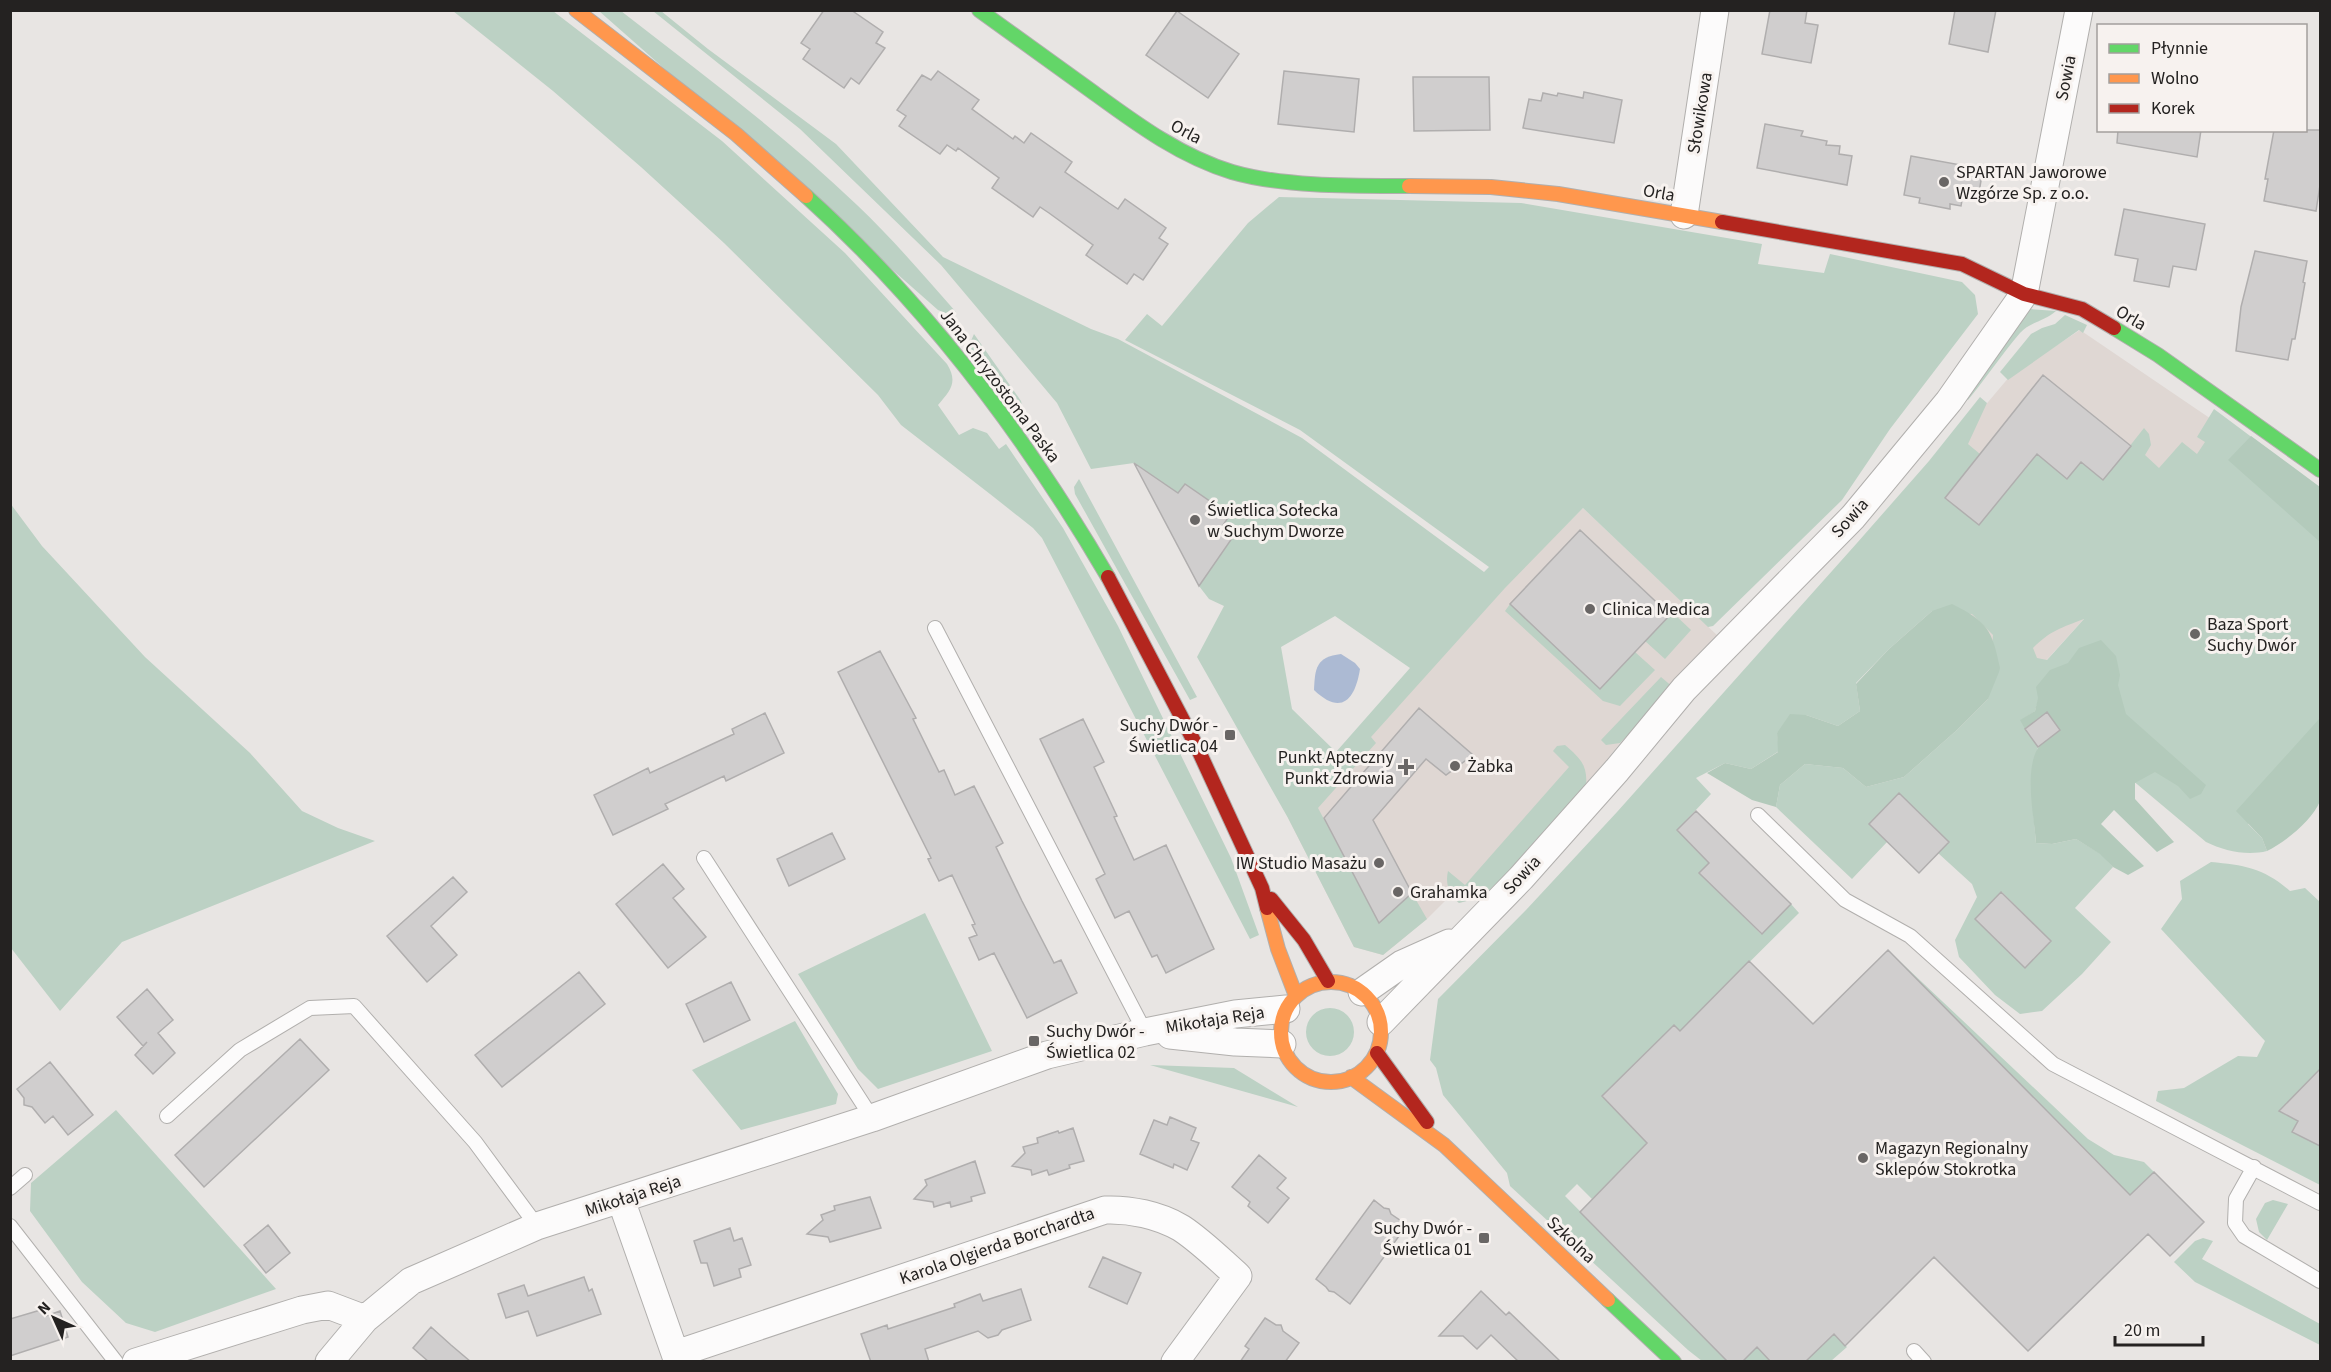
<svg xmlns="http://www.w3.org/2000/svg" width="2331" height="1372" font-family="'Source Sans 3',sans-serif">
<style>
.built{fill:#dfd7d3}
.green{fill:#bcd1c4;fill-rule:evenodd}
.forest{fill:#b3cabb}
.water{fill:#acbad3}
.building{fill:#d0cece;stroke:#b0aeae;stroke-width:1.5}
.lines{fill:none;stroke-linecap:round;stroke-linejoin:round}
.lane-casing{stroke:#b1afad;stroke-width:16}
.street-casing{stroke:#b1afad;stroke-width:29}
.fast-casing{stroke:#b1afad;stroke-width:16}
.slow-casing{stroke:#b1afad;stroke-width:16}
.jam-casing{stroke:#b1afad;stroke-width:16}
.lane{stroke:#fcfbfb;stroke-width:14}
.street{stroke:#fcfbfb;stroke-width:27}
.fast{stroke:#63d668;stroke-width:14}
.slow{stroke:#ff974d;stroke-width:14}
.jam{stroke:#b3261e;stroke-width:14}
.poi-dot{fill:#696665;stroke:#f7f2ef;stroke-width:2}
.labels{text-anchor:middle;dominant-baseline:central;stroke-width:6;stroke-linejoin:round;paint-order:stroke}
.street-label{font-size:18px;fill:#242221;stroke:#f7f2ef}
.poi-label{font-size:18px;fill:#242221;stroke:#f7f2ef;text-anchor:start}
</style>
<rect width="100%" height="100%" fill="#e8e5e3"/>
<!-- built -->
<path class="built" d="M2080 330 2245 442 2022 687 1900 583 1891 517 2010 376Z
M1583 508 1719 637 1620 743 1586 786 1482 897 1459 903 1450 896 1427 919 1383 955 1354 947 1288 818 1396 695Z"/>
<!-- green -->
<path class="green" d="M453 11H553L722 141 845 253 947 364C958 382 951 390 938 405L959 435 973 428 987 433 999 449 1006 444 1063 528 1118 626 1231 858 1259 935 1250 939 1042 538 1033 528 990 494 901 425 878 395 724 243 641 167 553 91Z
M599 11H621C701 73 783 134 857 205 892 238 924 276 956 312L945 313 938 310Z
M653 11H661L708 49 836 144 943 257 1091 329 1118 339 1302 438 1484 572 1489 567 1300 430 1125 340 1147 314 1162 326 1248 223 1279 197 1521 203 1762 244 1758 264 1824 273 1830 254 1962 282 1975 295 1978 314 1890 429 1842 500 1713 626 1708 627 1583 508 1505 588 1371 737 1376 743 1318 808 1379 923 1412 893 1427 919 1383 955 1354 947 1288 818 1197 657 1224 606 1209 599 1199 586 1235 534 1223 525 1230 515 1185 484 1178 493 1134 463 1091 469 1057 403 941 265 800 129ZM1335 616 1410 668 1336 752 1292 709 1281 647Z
M2030 309 2056 311C2045 321 2030 322 2020 333 2002 354 1986 378 1968 400L1965 397 2013 322Z
M2065 315 2087 325 2083 333 2079 330 2008 380 2000 372 2031 334 2042 328 2055 324Z
M974 334 1021 401 1022 405 1018 411 972 351 970 343Z
M1980 397 1987 403 1968 444 1980 454 1945 498 1979 525 2037 454 2067 479 2081 462 2103 480 2144 428 2149 434 2151 445 2145 455 2159 468 2182 442 2197 454 2205 442 2197 437 2214 409 2320 488V719L2248 824 2262 838 2267 851C2247 856 2224 851 2206 842L2038 701 2035 711 2021 720 2038 747C2029 781 2033 808 2036 843L2052 844 2076 839 2101 854 2113 867 2075 908 2111 942 2082 974 2042 1011 2020 1014 1995 995 1959 957 1955 940 1977 897 1972 884 1938 853 1949 842 1899 794 1869 824 1887 842 1852 879 1776 807 1780 785 1805 764 1843 768 1866 787 1904 777 1957 730 1988 699 1993 635 1972 614 1932 611 1889 649 1856 683 1860 711 1838 726 1806 715 1777 733 1779 751 1751 769 1725 763 1696 778 1711 794 1677 830 1709 863 1700 873 1761 934 1791 904 1799 913 1680 1031 1674 1025 1602 1096 1647 1143 1592 1199 1577 1184 1565 1196 1728 1361H1702L1688 1350 1510 1186 1507 1173 1443 1095 1436 1068 1430 1060 1438 999 1526 910 1617 812 1857 543 1929 461ZM2084 619 2047 660 2037 658 2033 648C2051 630 2061 628 2084 619ZM2002 892 2051 941 2025 968 1975 919Z
M1079 479 1197 697 1190 700 1075 494 1074 487Z
M10 503 42 546 145 657 250 753 302 811 338 828 375 841 122 942 60 1011 11 948Z
M1510 604 1600 688 1635 652 1655 670 1620 706 1603 701 1505 611Z
M1672 612 1691 630 1665 659 1645 641Z
M1661 677 1674 688 1620 743 1606 745 1601 740Z
M1565 745C1580 758 1588 765 1586 786L1519 862 1482 897 1459 903C1449 894 1445 884 1448 871L1465 885 1569 767 1553 751 1557 746Z
M2211 862C2244 865 2264 868 2290 891L2305 888 2320 902V1185L2156 1101 2158 1091 2184 1088 2238 1056 2257 1057 2265 1041 2161 929 2182 899 2180 881Z
M925 913 992 1051 878 1089 858 1069 798 974Z
M1888 950 2088 1139 2114 1155 2144 1162 2154 1172 2130 1195Z
M1306 1032a24 24 0 1 1 48 0a24 24 0 1 1-48 0Z
M795 1021 838 1094 836 1104 741 1130 692 1070Z
M1150 1065 1234 1068 1298 1107Z
M116 1110 276 1289 155 1332 126 1323 82 1282 30 1211 31 1183Z
M2273 1200 2288 1204 2267 1240 2259 1232 2256 1219 2265 1203Z
M2203 1238 2213 1241 2202 1259 2320 1324V1345L2195 1282 2174 1262 2195 1241Z
M1834 1334 1847 1347 1831 1361 1805 1362Z
M1757 1347 1771 1361 1742 1362Z"/>
<!-- forest -->
<path class="forest" d="M2251 436 2320 487V542L2228 460Z
M1952 604C1988 622 1992 630 2000 668L1999 672 1988 699 1957 730 1904 777 1866 787 1843 768 1805 764 1780 785 1776 807 1752 800 1707 773 1725 763 1751 769 1778 752 1777 733 1790 714 1806 715 1838 726 1860 711 1856 684 1889 649 1932 611Z
M2101 640 2116 656 2120 675 2118 685 2126 714 2206 785 2201 794 2190 799 2178 786 2155 772 2135 783V799L2174 842 2157 852 2114 810 2101 824 2144 866 2128 875 2113 867 2100 854 2076 839 2052 844 2036 843C2034 816 2024 771 2038 748 2042 741 2054 735 2060 730L2047 712 2025 729 2020 720 2035 711 2038 698 2036 687 2050 670 2068 663 2079 648Z
M2320 718C2321 733 2324 791 2320 801 2312 821 2285 842 2267 851L2262 838 2236 811Z"/>
<!-- water -->
<path class="water" d="M1341 654 1355 663 1360 669C1355 700 1341 716 1314 690 1315 668 1316 657 1341 654Z"/>
<!-- building -->
<path class="building" d="M824 10H851L883 32 876 43 885 48 859 84 851 78 844 88 803 59 810 49 801 43Z
M1770 10H1807L1805 23 1818 25 1811 63 1762 54Z
M1955 10H1996L1988 52 1949 44Z
M1177 11 1239 54 1208 98 1146 55Z
M938 71 979 100 972 109 1013 139 1015 136 1024 143 1031 133 1072 162 1065 172 1109 203 1118 209 1125 199 1166 228 1159 238 1168 244 1143 280 1134 274 1127 284 1086 255 1093 245 1049 213 1040 207 1033 217 992 188 999 178 958 148 956 151 947 145 940 154 899 126 906 116 897 110 922 75 931 80Z
M1284 71 1359 79 1354 132 1278 124Z
M1413 77H1489L1490 130 1414 131Z
M1584 92 1622 100 1614 143 1523 128 1529 99 1541 101 1543 93 1557 96 1558 93 1583 98Z
M1765 124 1803 131 1801 136 1827 141 1826 145 1840 146 1839 154 1852 156 1847 185 1757 168Z
M2118 130H2201L2197 157 2117 143Z
M2274 130H2320V185L2316 211 2264 201 2268 179H2265Z
M1911 156 1983 169 1978 198 1963 195 1961 206 1950 204V209L1919 203 1920 198 1904 195Z
M2124 209 2205 224 2196 270 2173 266 2169 287 2134 281 2138 259 2115 255Z
M2255 251 2307 261 2303 282 2305 283 2295 339H2292L2288 360 2236 351 2241 307Z
M2043 375 2131 446 2103 480 2081 462 2067 479 2037 454 1979 525 1945 498Z
M1134 463 1178 493 1185 484 1230 515 1223 525 1235 534 1199 586Z
M1580 530 1670 615 1600 689 1510 604Z
M880 651 916 718 913 719 939 772 944 770 955 795 974 786 1003 843 996 847 1022 901 1054 963 1061 960 1077 993 1027 1018 994 953 979 960 969 938 977 935 972 925 975 924 952 875 939 881 928 859 931 858 838 672Z
M1419 708 1473 755 1446 775 1426 759 1373 820 1412 893 1379 923 1324 818Z
M2047 712 2060 730 2038 747 2025 729Z
M765 713 784 753 726 781 724 776 665 804 668 809 613 835 594 795 648 768 650 773 734 734 732 729Z
M1083 719 1104 762 1094 767 1117 816 1114 817 1134 860 1166 845 1214 949 1166 973 1157 955 1152 957 1129 911 1115 918 1096 879 1105 874 1040 739Z
M1899 793 1949 842 1919 873 1869 824Z
M1696 811 1791 904 1762 934 1699 873 1709 863 1677 830Z
M832 833 845 859 789 886 777 859Z
M663 864 684 889 673 898 706 937 668 968 616 904Z
M453 877 467 892 431 926 457 955 427 982 387 936Z
M2001 892 2051 941 2025 968 1975 919Z
M1888 950 2130 1195 2154 1172 2204 1222 2170 1256 2148 1234 2028 1351 1934 1257 1845 1346 1834 1334 1805 1362H1771L1757 1347 1742 1362H1728L1580 1212 1647 1143 1602 1096 1674 1025 1680 1031 1749 961 1813 1024Z
M579 972 605 1004 502 1087 475 1055Z
M731 982 750 1020 704 1042 686 1004Z
M147 989 173 1020 158 1033 175 1053 153 1074 135 1055 147 1042 143 1046 117 1017Z
M300 1039 329 1070 204 1187 175 1155Z
M50 1062 93 1115 68 1135 53 1116 45 1123 32 1107 24 1105V1098L17 1089Z
M2320 1069V1146L2292 1132 2298 1121 2279 1111Z
M1170 1117 1196 1128 1191 1140 1199 1143 1187 1170 1174 1164 1173 1168 1140 1154 1154 1120 1167 1125Z
M1073 1128 1084 1161 1069 1165 1070 1168 1049 1175 1047 1170 1032 1175 1031 1170 1012 1166 1025 1153 1023 1147 1038 1143 1037 1138 1058 1131 1059 1133Z
M1259 1155 1286 1178 1277 1188 1289 1198 1268 1223 1248 1206 1250 1202 1232 1187Z
M975 1161 985 1193 971 1197 972 1201 951 1207 950 1202 934 1207 933 1202 914 1199 927 1185 925 1180Z
M870 1197 881 1228 830 1242 828 1237 807 1234 823 1220 821 1215 835 1210 834 1206Z
M1374 1200 1384 1208 1389 1209 1391 1214 1407 1225 1350 1304 1334 1292 1329 1291 1326 1287 1316 1279Z
M268 1225 290 1253 266 1273 244 1245Z
M730 1228 734 1241 742 1238 751 1265 739 1269 741 1277 714 1286 707 1263H701L694 1241Z
M1103 1257 1141 1273 1127 1304 1089 1287Z
M584 1277 589 1291 592 1289 601 1314 537 1336 528 1311 506 1318 498 1294 524 1285 528 1296Z
M1021 1289 1031 1320 1002 1330 998 1335 988 1338 978 1331 925 1349 929 1362H871L861 1334 887 1325 888 1329 955 1307 954 1304 980 1294 983 1301Z
M1481 1291 1506 1315 1509 1312 1561 1362H1519L1491 1335 1477 1349 1463 1336H1439Z
M44 1309 46 1316 60 1311 68 1337 10 1356V1319Z
M1265 1318 1276 1325H1281L1283 1331 1299 1343 1285 1362H1240L1249 1349 1245 1346Z
M431 1327 451 1345 471 1362H429L413 1348Z"/>
<g class="lines">
<!-- lane casing -->
<g class="lane-casing">
<path id="lane" d="M935 628 1145 1032
M1758 815 1845 900 1910 936 2053 1064 2320 1203
M704 858 872 1118
M167 1116 240 1050 310 1008 354 1006 475 1142 537 1226
M2254 1167 2236 1199 2235 1223 2244 1236 2320 1281
M10 1188 25 1175
M10 1226 116 1362
M1914 1351 1924 1362"/>
</g>
<!-- street casing -->
<g class="street-casing">
<path id="street" d="M1684 215 1715 10
M1362 992 1402 964 1449 943
M1381 1022 1521 878 1617 770 1684 689 1853 517 1949 401 2024 294 2079 10
M1170 1035 1235 1042 1282 1044
M621 1200 678 1362
M676 1354 1105 1210C1130 1209 1159 1215 1181 1228 1201 1241 1220 1260 1238 1276L1175 1362
M136 1362 302 1310 328 1305 365 1319
M329 1362 365 1319 411 1281 537 1226 872 1118 1047 1055 1145 1032 1235 1014 1286 1009"/>
</g>
<!-- fast casing -->
<g class="fast-casing">
<path id="fast" d="M979 10C1016 37 1053 63 1090 90 1134 122 1179 156 1232 172 1284 187 1354 186 1409 186
M806 196C928 306 1025 435 1108 577
M2114 328 2158 355 2320 470
M1608 1300 1674 1362"/>
</g>
<!-- slow casing -->
<g class="slow-casing">
<path id="slow" d="M576 10 736 134 806 196
M1409 186 1491 187 1558 194 1722 222
M1267 908 1278 949 1296 996
M1281 1032a50 50 0 1 1 100 0a50 50 0 1 1-100 0Z
M1351 1077 1444 1145 1608 1300"/>
</g>
<!-- jam casing -->
<g class="jam-casing">
<path id="jam" d="M1722 222 1962 264 2024 294 2082 309 2114 328
M1108 577 1196 745 1262 888 1267 908
M1271 899 1304 940 1328 981
M1377 1053 1427 1122"/>
</g>
<!-- lane -->
<use href="#lane" class="lane"/>
<!-- street -->
<use href="#street" class="street"/>
<!-- fast -->
<use href="#fast" class="fast"/>
<!-- slow -->
<use href="#slow" class="slow"/>
<!-- jam -->
<use href="#jam" class="jam"/>
</g>
<!-- markers -->
<g class="poi-dot">
<circle cx="1944" cy="182" r="6"/>
<circle cx="1195" cy="520" r="6"/>
<circle cx="1590" cy="609" r="6"/>
<circle cx="2195" cy="634" r="6"/>
<rect x="1224" y="729" width="12" height="12" rx="3"/>
<circle cx="1455" cy="766" r="6"/>
<path d="M1403 758h6v6h6v6h-6v6h-6v-6h-6v-6h6z"/>
<circle cx="1379" cy="863" r="6"/>
<circle cx="1398" cy="892" r="6"/>
<rect x="1028" y="1035" width="12" height="12" rx="3"/>
<circle cx="1863" cy="1158" r="6"/>
<rect x="1478" y="1232" width="12" height="12" rx="3"/>
</g>
<g class="labels">
<!-- street labels -->
<g class="street-label">
<text transform="translate(2066 78) rotate(-79)">Sowia</text>
<text transform="translate(1700 113) rotate(-81)">Słowikowa</text>
<text transform="translate(1186 132) rotate(28)">Orla</text>
<text transform="translate(1659 193) rotate(10)">Orla</text>
<text transform="translate(2131 318) rotate(31)">Orla</text>
<text transform="translate(1000 386) rotate(53)">Jana Chryzostoma Paska</text>
<text transform="translate(1850 518) rotate(-48)">Sowia</text>
<text transform="translate(1522 875) rotate(-47)">Sowia</text>
<text transform="translate(1215 1020) rotate(-9)">Mikołaja Reja</text>
<text transform="translate(633 1196) rotate(-18)">Mikołaja Reja</text>
<text transform="translate(1571 1240) rotate(43)">Szkolna</text>
<text transform="translate(997 1246) rotate(-19)">Karola Olgierda Borchardta</text>
</g>
<!-- poi labels -->
<g class="poi-label">
<text x="1956" y="172">SPARTAN Jaworowe<tspan x="1956" dy="21">Wzgórze Sp. z o.o.</tspan></text>
<text x="1207" y="510">Świetlica Sołecka<tspan x="1207" dy="21">w Suchym Dworze</tspan></text>
<text x="1602" y="609">Clinica Medica</text>
<text x="2207" y="624">Baza Sport<tspan x="2207" dy="21">Suchy Dwór</tspan></text>
<text x="1218" y="725" text-anchor="end">Suchy Dwór -<tspan x="1218" dy="21">Świetlica 04</tspan></text>
<text x="1394" y="757" text-anchor="end">Punkt Apteczny<tspan x="1394" dy="21">Punkt Zdrowia</tspan></text>
<text x="1467" y="766">Żabka</text>
<text x="1367" y="863" text-anchor="end">IW Studio Masażu</text>
<text x="1410" y="892">Grahamka</text>
<text x="1046" y="1031">Suchy Dwór -<tspan x="1046" dy="21">Świetlica 02</tspan></text>
<text x="1875" y="1148">Magazyn Regionalny<tspan x="1875" dy="21">Sklepów Stokrotka</tspan></text>
<text x="1472" y="1228" text-anchor="end">Suchy Dwór -<tspan x="1472" dy="21">Świetlica 01</tspan></text>
</g>
</g>
<!-- border -->
<rect width="2331" height="1372" fill="none" stroke="#242221" stroke-width="24"/>
<!-- legend -->
<rect x="2097" y="24" width="210" height="108" fill="#f7f2ef" stroke="#a39f9d" stroke-width="1.5"/>
<rect x="2109" y="44" width="30" height="9" fill="#63d668" stroke="#a39f9d" stroke-width="1.5"/>
<text x="2151" y="54" font-size="18" fill="#242221">Płynnie</text>
<rect x="2109" y="74" width="30" height="9" fill="#ff974d" stroke="#a39f9d" stroke-width="1.5"/>
<text x="2151" y="84" font-size="18" fill="#242221">Wolno</text>
<rect x="2109" y="104" width="30" height="9" fill="#b3261e" stroke="#a39f9d" stroke-width="1.5"/>
<text x="2151" y="114" font-size="18" fill="#242221">Korek</text>
<!-- north arrow -->
<g transform="translate(54 1318) rotate(315)" stroke="#f7f2ef" stroke-width="4.5" paint-order="stroke">
<path d="M0-4.5L10 22L0 15L-10 22Z" fill="#242221"/>
<text y="-9" font-size="16" font-weight="bold" text-anchor="middle" fill="#242221">N</text>
</g>
<!-- scale -->
<path d="M2115 1336v9h88v-9" fill="none" stroke="#242221" stroke-width="3"/>
<text x="2124" y="1336" font-size="18" fill="#242221" stroke="#f7f2ef" stroke-width="4.5" paint-order="stroke">20 m</text>
</svg>
